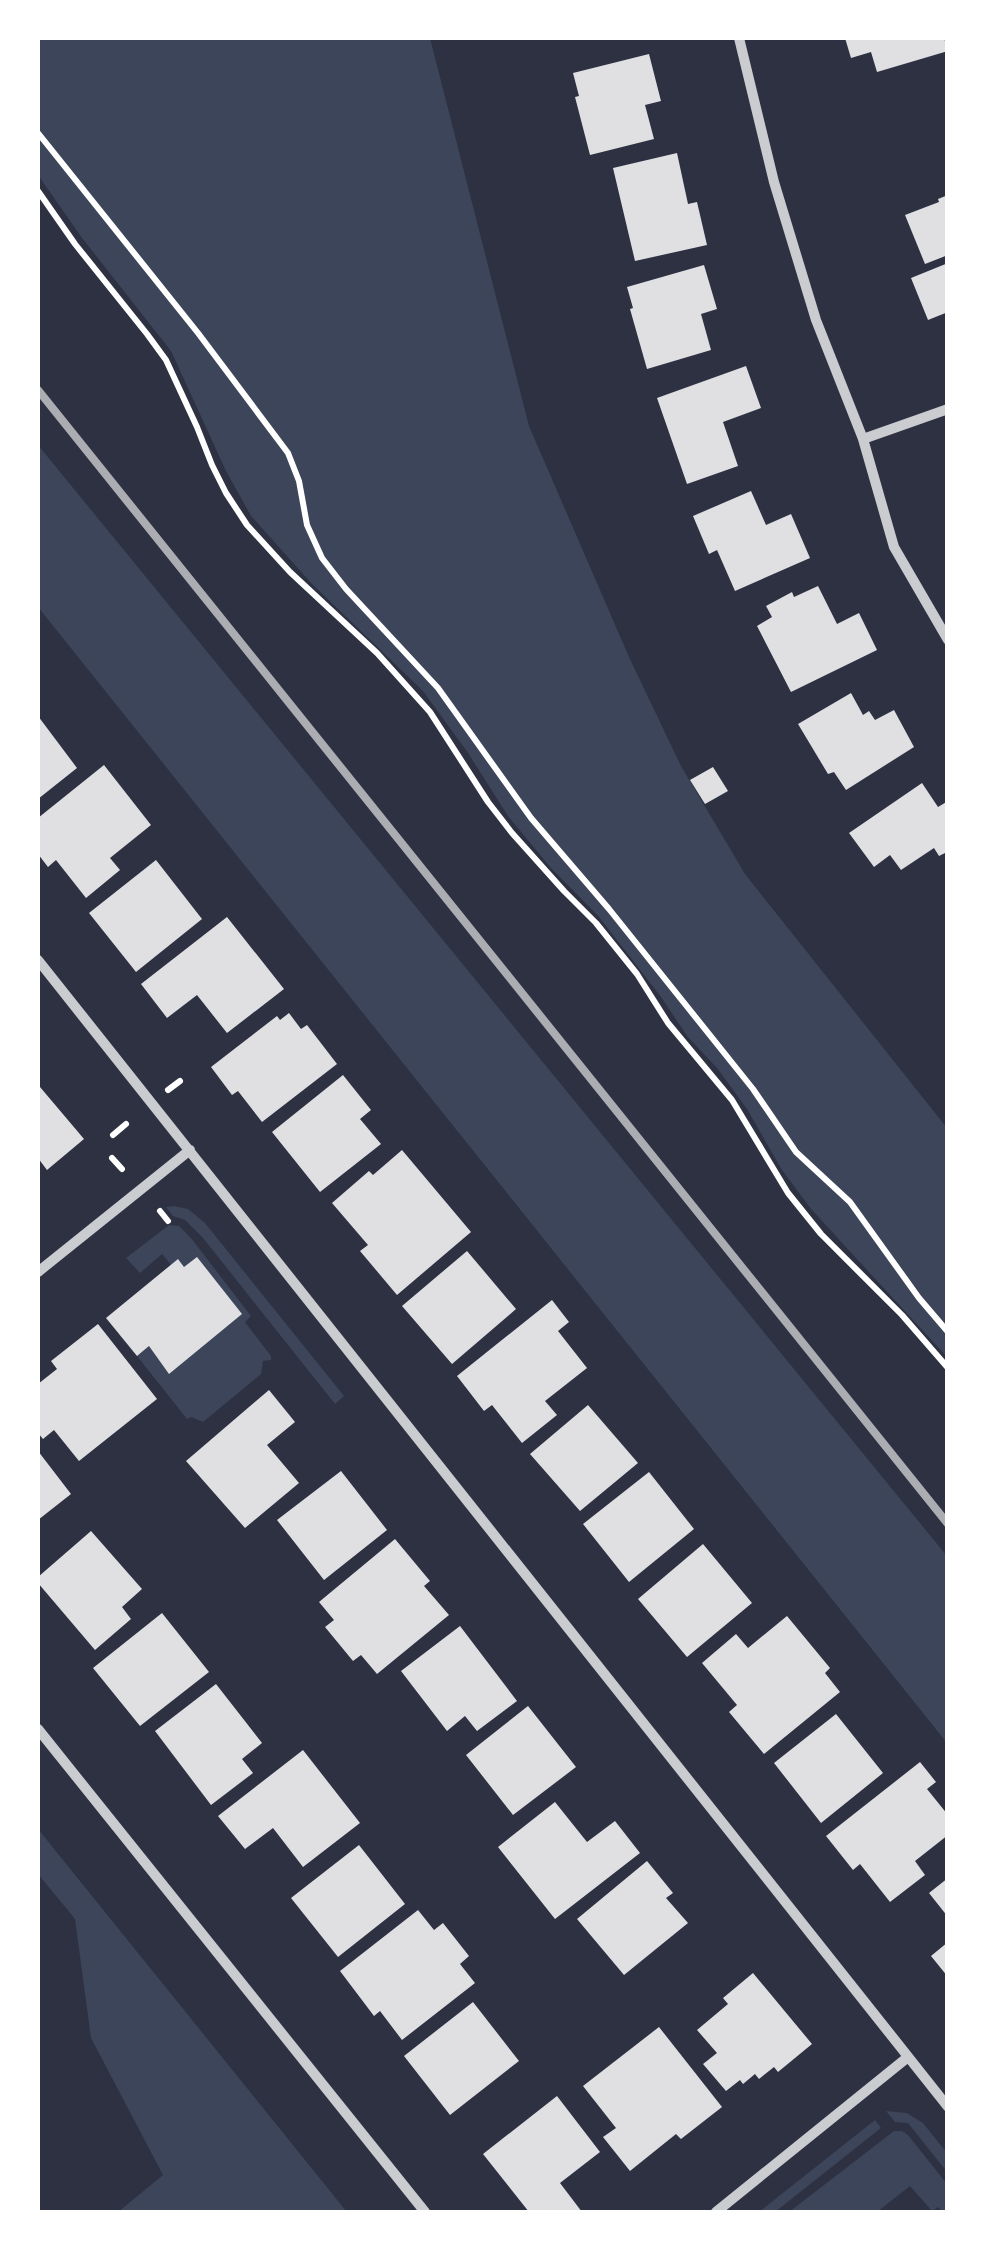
<svg xmlns="http://www.w3.org/2000/svg" width="985" height="2250" font-family="Barlow,sans-serif">
<style>
.green{fill:#3c4559}
.building{fill:#e0e0e3}
.lines{fill:none;stroke-linecap:round;stroke-linejoin:round}
.path{stroke:#fff;stroke-width:6}
.minor{stroke:#caccd0;stroke-width:10}
.rail{stroke:#abadb3;stroke-width:8}
</style>
<rect width="100%" height="100%" fill="#2d3142"/>
<!-- green -->
<path class="green" d="M38 38H430L529 426 629 657 681 766 745 874 947 1128V1357L811 1209 782 1170 747 1109 717 1068 687 1036 661 997 599 917 550 867 508 816 468 753 423 691 312 584 251 516 226 471 171 351 82 238 38 175Z
M38 445 947 1556V1743L38 607Z
M174 1206 188 1209 205 1223 344 1396 335 1404 203 1238 185 1220 173 1216 166 1207Z
M169 1225 179 1226 191 1238 251 1316 245 1322 271 1356V1360L263 1361 261 1374 203 1422 191 1417 187 1419 137 1356 149 1346 184 1267 178 1259 171 1265 162 1254 140 1273 126 1258Z
M38 1829 347 2212H118L163 2175 91 2038 75 1919 38 1874Z
M886 2111 907 2113 923 2123 947 2153V2172L908 2123 895 2122Z
M875 2120 881 2128 775 2212H759Z
M894 2131H902L908 2135 947 2184V2212H942L938 2207 932 2211 910 2186 877 2212H789Z"/>
<!-- building -->
<path class="building" d="M845 38H944L948 51 877 72 871 52 851 58Z
M649 54 661 101 645 105 654 139 590 155 575 97 579 96 573 73Z
M677 153 688 204 697 202 707 245 635 261 613 168Z
M948 195V255L925 264 905 215 939 202 938 199Z
M948 263V312L928 320 911 278Z
M704 265 717 309 701 314 711 350 647 369 630 309 633 308 627 287Z
M746 366 761 408 723 422 738 466 687 484 657 398Z
M751 491 766 525 791 514 810 558 735 591 717 550 709 554 693 516Z
M818 586 837 624 859 613 877 650 791 692 757 626 772 617 766 606 792 592 794 597Z
M851 693 863 715 869 711 875 720 894 710 914 747 846 790 834 772 828 774 798 724Z
M38 716 77 768 38 799Z
M104 765 151 825 110 858 120 870 86 898 56 860 48 867 38 854V818Z
M713 767 728 791 705 804 690 780Z
M922 783 938 807 948 801V858L945 853 939 856 934 848 901 870 890 855 874 867 849 833Z
M156 860 202 919 136 972 89 913Z
M227 917 284 989 227 1033 197 995 167 1018 141 984Z
M289 1013 301 1029 307 1025 337 1064 262 1122 238 1091 232 1095 211 1067 277 1016 280 1020Z
M343 1075 371 1110 360 1119 381 1144 320 1192 272 1132Z
M40 1087 84 1139 47 1170 38 1158V1089Z
M402 1150 471 1232 397 1295 360 1251 368 1245 332 1203 369 1171 373 1175Z
M467 1251 516 1309 452 1364 402 1306Z
M197 1257 242 1314 169 1374 149 1346 137 1356 106 1318 178 1259 184 1267Z
M552 1300 569 1322 558 1331 587 1368 545 1401 557 1415 522 1443 492 1405 484 1411 457 1376Z
M98 1324 157 1399 79 1461 54 1430 43 1439 38 1433V1384L57 1369 51 1361Z
M269 1390 295 1422 267 1445 299 1483 245 1528 186 1461Z
M588 1405 638 1463 580 1511 530 1454Z
M38 1451 71 1494 38 1520Z
M341 1471 387 1530 324 1580 277 1520Z
M649 1472 694 1529 629 1582 583 1524Z
M91 1531 142 1589 122 1607 131 1619 95 1650 38 1583V1577Z
M395 1539 430 1581 424 1586 449 1615 377 1674 361 1655 353 1661 325 1627 334 1620 319 1602Z
M703 1544 752 1603 687 1657 638 1599Z
M162 1613 209 1672 140 1726 93 1668Z
M787 1616 830 1668 825 1673 840 1692 764 1754 729 1712 737 1705 702 1663 736 1634 748 1648Z
M460 1626 517 1701 477 1731 465 1716 447 1731 401 1671Z
M216 1684 262 1743 242 1759 253 1773 211 1805 155 1731Z
M528 1706 576 1767 513 1815 466 1755Z
M836 1714 883 1773 821 1823 774 1763Z
M303 1750 360 1823 303 1867 273 1828 245 1849 218 1816Z
M920 1762 936 1782 927 1789 948 1815V1835L915 1861 925 1875 890 1902 860 1864 853 1870 826 1836Z
M555 1802 587 1842 615 1821 640 1853 555 1919 498 1847Z
M359 1845 405 1904 338 1957 291 1898Z
M647 1861 673 1893 666 1898 688 1923 624 1975 577 1919Z
M948 1878V1917L929 1893Z
M418 1910 434 1930 443 1923 469 1956 460 1964 475 1983 402 2040 380 2011 374 2016 340 1971Z
M948 1942V1977L931 1956Z
M753 1973 812 2044 778 2072 774 2067 759 2079 755 2074 743 2084 740 2080 726 2091 703 2064 717 2053 697 2030 728 2004 723 1998Z
M473 2002 519 2061 450 2115 404 2056Z
M659 2027 722 2107 681 2139 676 2134 630 2171 603 2137 616 2128 583 2086Z
M557 2096 600 2152 560 2183 582 2212H529L483 2154Z"/>
<g class="lines">
<!-- path -->
<path class="path" d="M38 133 198 333 288 453 299 481 307 525 322 558 346 589 438 688 531 818 609 909 753 1089 796 1152 850 1202 919 1298 948 1332
M38 191 75 244 147 334 166 360 197 427 212 465 226 493 247 525 290 572 377 653 430 712 488 802 512 833 564 891 596 923 637 974 668 1023 732 1100 788 1193 821 1234 902 1315 948 1368
M168 1090 180 1081
M113 1135 126 1124
M112 1158 122 1169
M160 1211 168 1221"/>
<!-- minor -->
<path class="minor" d="M739 38 774 182 816 320 863 439 894 547 948 640
M863 439 948 409
M38 960 948 2107
M38 1272 190 1150
M38 1729 425 2212
M716 2212 908 2057"/>
<!-- rail -->
<path class="rail" d="M38 390 948 1524"/>
</g>
<!-- border -->
<rect width="985" height="2250" fill="none" stroke="#ffffff" stroke-width="80"/>
</svg>
